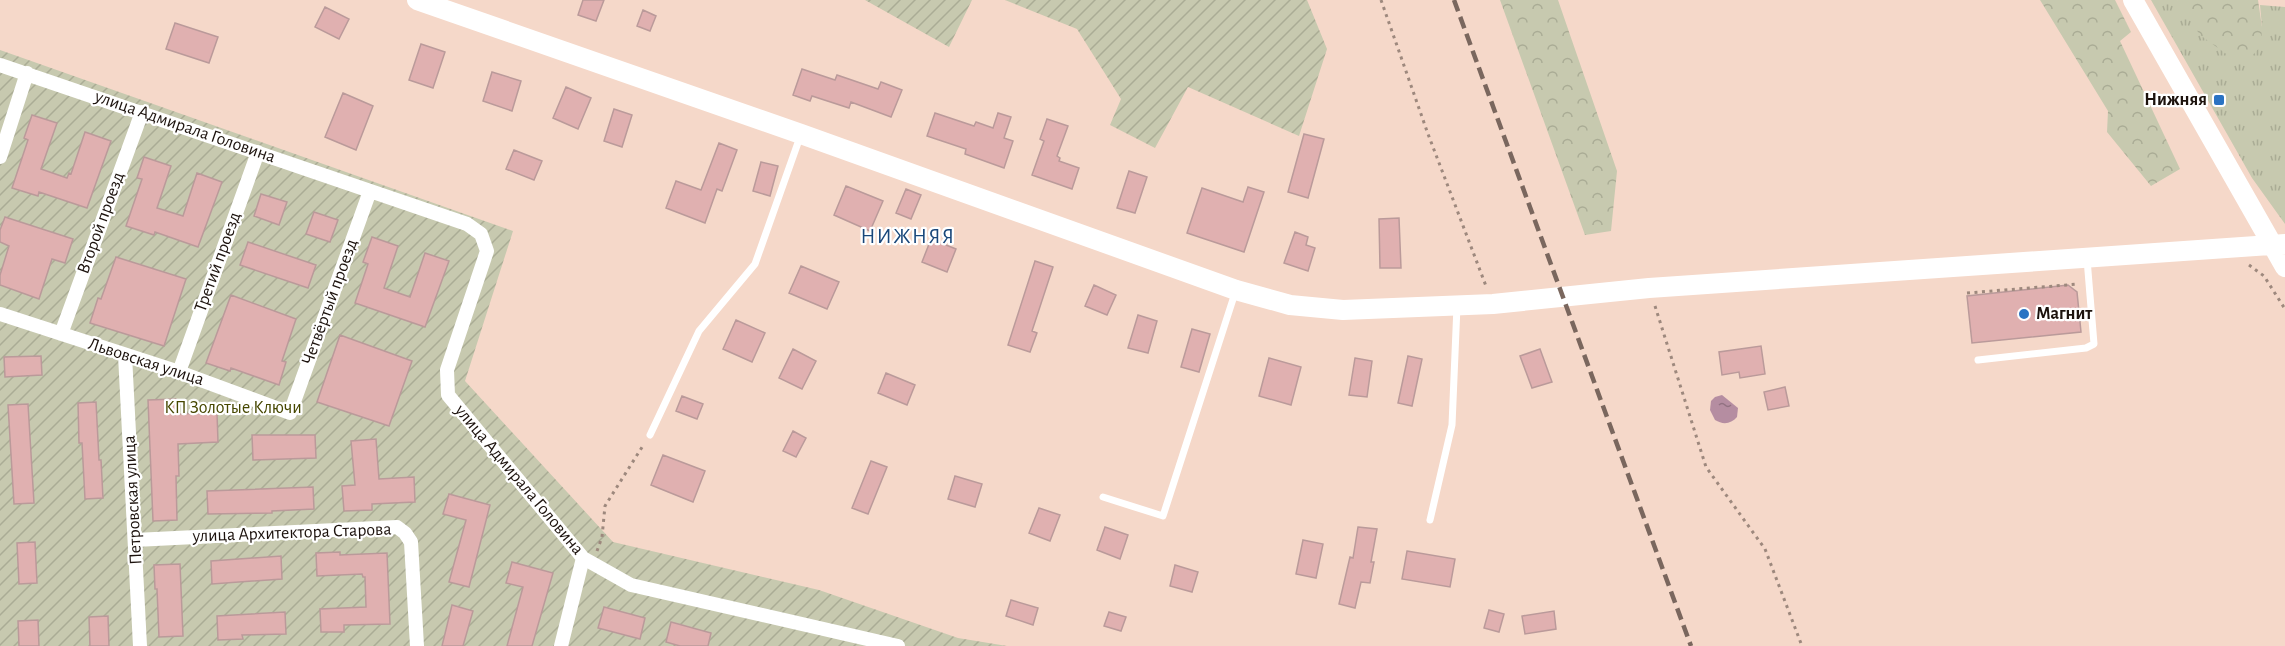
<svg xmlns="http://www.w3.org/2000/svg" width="2285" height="646" font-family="'Alegreya Sans',sans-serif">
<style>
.grass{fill:url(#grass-tufts)}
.forest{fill:url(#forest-crowns)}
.garden{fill:url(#garden-furrows)}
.water{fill:url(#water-ripples)}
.building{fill:#e0b0b0;stroke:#ba9a9a;stroke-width:1.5}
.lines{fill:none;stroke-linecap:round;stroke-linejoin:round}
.path{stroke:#9d887d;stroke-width:3;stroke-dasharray:3 4.5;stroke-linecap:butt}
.lane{stroke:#fff;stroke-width:7}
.street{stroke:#fff;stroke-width:14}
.secondary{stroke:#fff;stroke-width:20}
.rail{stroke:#7a675e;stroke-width:4.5;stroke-dasharray:12 6;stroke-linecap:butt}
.poi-dot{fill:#2a73c3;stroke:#fff;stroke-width:2}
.labels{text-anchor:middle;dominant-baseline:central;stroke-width:4.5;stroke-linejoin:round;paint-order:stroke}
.poi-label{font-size:18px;font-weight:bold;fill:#1c120d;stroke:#fff;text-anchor:end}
.street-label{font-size:18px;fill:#1c120d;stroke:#fff}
.park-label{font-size:18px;fill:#464700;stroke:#fff}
.quarter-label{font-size:21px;letter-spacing:1.5px;fill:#19477a;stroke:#fff}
</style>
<defs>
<pattern id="grass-tufts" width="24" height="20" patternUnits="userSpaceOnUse" patternTransform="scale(1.5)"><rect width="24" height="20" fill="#c7c9af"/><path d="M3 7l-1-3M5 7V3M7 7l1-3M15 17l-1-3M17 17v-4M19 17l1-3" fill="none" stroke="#aaac95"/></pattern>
<pattern id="forest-crowns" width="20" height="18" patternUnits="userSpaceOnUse" patternTransform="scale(1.5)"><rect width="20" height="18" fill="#c7c9af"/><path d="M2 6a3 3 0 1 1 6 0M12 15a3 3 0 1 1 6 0" fill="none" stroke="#aaac95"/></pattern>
<pattern id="garden-furrows" width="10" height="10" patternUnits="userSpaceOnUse" patternTransform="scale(1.5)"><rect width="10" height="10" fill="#c7c9af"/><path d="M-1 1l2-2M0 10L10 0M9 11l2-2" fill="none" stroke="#aaac95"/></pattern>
<pattern id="water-ripples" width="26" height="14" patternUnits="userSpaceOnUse" patternTransform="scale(1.5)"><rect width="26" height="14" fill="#b58da1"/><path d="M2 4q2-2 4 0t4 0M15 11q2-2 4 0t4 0" fill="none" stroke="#927282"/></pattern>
</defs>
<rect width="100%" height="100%" fill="#f5d8c9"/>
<!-- grass -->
<path class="grass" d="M2151 0H2177L2262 27 2260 5 2285 7V224L2252 178Z"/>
<!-- forest -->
<path class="forest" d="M1500 0H1558L1617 171 1611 231 1585 235Z
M2040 0H2115L2131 32 2120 41 2180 169 2151 186 2107 132 2108 111Z
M2177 0H2258L2262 27 2261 46 2248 60 2229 56 2200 35Z"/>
<!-- garden -->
<path class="garden" d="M865 0H972L949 47Z
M1005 0H1307L1327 49 1299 136 1188 87 1155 148 1110 125 1121 99 1077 29Z
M0 50 513 231 465 381 613 542 819 590 958 638 1007 646H0Z"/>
<!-- water -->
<path class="water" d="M1722 395 1738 408 1737 417C1731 424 1723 425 1715 420L1710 410 1711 401 1715 397Z"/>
<!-- building -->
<path class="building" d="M583 0H604L596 21 578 15Z
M325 7 349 19 339 39 315 27Z
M643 10 656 16 650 31 637 26Z
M175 23 218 37 209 63 166 49Z
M421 44 445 52 433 88 409 80Z
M802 69 835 80 837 75 878 89 881 82 902 90 891 117 851 102 849 108 812 96 810 101 793 95Z
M492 72 521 81 512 111 483 101Z
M566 87 591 98 578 129 553 118Z
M343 93 373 106 356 150 325 137Z
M614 109 632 115 622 147 604 141Z
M935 113 974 126 976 122 993 128 998 113 1011 117 1004 138 1013 141 1004 168 965 154 966 149 927 136Z
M32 115 57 123 41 169 67 178 69 173 71 174 85 132 111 141 87 208 39 192 38 196 12 188 28 140 24 138Z
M1047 119 1068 126 1057 156 1060 158 1059 161 1079 168 1072 189 1032 175 1044 141 1040 139Z
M1304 134 1324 139 1308 198 1288 192Z
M719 143 737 150 722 191 717 189 705 223 666 208 676 181 701 190Z
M514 150 542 161 534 180 506 169Z
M144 157 171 166 157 208 183 216 197 173 222 182 198 247 155 232 154 235 126 226 142 179 137 178Z
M761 162 778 166 770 196 753 191Z
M1129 171 1147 177 1135 213 1117 208Z
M846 186 883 201 870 231 834 215Z
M1248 187 1264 192 1244 252 1187 233 1202 188 1243 202Z
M906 189 921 195 911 219 896 213Z
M261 194 287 202 279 225 254 216Z
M314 212 338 220 330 242 306 234Z
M5 217 73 239 65 263 52 259 39 299 0 285V275L9 246 0 242V230Z
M1399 218 1401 268H1380L1379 219Z
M1295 232 1308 237 1306 245 1315 248 1308 271 1284 263Z
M372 237 398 246 384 288 410 297 425 253 449 261 425 327 355 303 368 264 363 262Z
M931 239 956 249 947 272 922 262Z
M248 242 316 265 308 288 240 265Z
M116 257 186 279 164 346 90 323 98 298 101 299Z
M1035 261 1053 267 1032 331 1037 333 1030 352 1008 345Z
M801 266 839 282 827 309 789 293Z
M1094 285 1116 295 1107 315 1085 306Z
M2068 285 2077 292 2081 332 1972 343 1967 296Z
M231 295 296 319 282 361 286 362 279 385 231 368 230 371 206 363Z
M1138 315 1157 321 1148 353 1128 348Z
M736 320 765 333 752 362 723 349Z
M1192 329 1210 334 1199 372 1181 367Z
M340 335 412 361 389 426 317 402Z
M1761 346 1765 374 1740 378 1739 372 1722 375 1719 352Z
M793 349 816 361 802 389 779 378Z
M1540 349 1552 382 1532 388 1520 356Z
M41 356 42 375 5 377 4 357Z
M1408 356 1422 359 1412 406 1398 403Z
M1269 358 1301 367 1291 405 1259 396Z
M1355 358 1372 361 1367 397 1349 395Z
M886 373 915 385 907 405 878 393Z
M1785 387 1789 406 1768 410 1764 392Z
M682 396 703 404 697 419 676 411Z
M176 399V414L217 413 218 442 178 444 179 476H176L177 520 153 521 148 400Z
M96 402 99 460H101L103 498 85 499 82 443H79L78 403Z
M28 404 34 503 14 504 8 405Z
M793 431 806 438 796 457 783 451Z
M252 435H315L316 458 253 460Z
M376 439 379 479 414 477 415 502 372 504V510L344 511 342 486 355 485 351 441Z
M663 455 705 471 693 502 651 485Z
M871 461 887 467 868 514 852 508Z
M955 476 982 484 975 507 948 499Z
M313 487 314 509 272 511V513L208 514 207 491Z
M449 494 490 505 469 587 449 582 466 520 443 514Z
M1039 508 1060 515 1050 541 1029 533Z
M1105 527 1128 535 1120 559 1097 550Z
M1358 527 1377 529 1371 562H1374L1370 583 1361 582 1355 608 1339 604 1350 557 1353 558Z
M1303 540 1323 544 1316 578 1296 574Z
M35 542 37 583 19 584 17 543Z
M1407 551 1455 559 1450 587 1402 579Z
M340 552V555L387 553 390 624 344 625V632H321L320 609 366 607 365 577H363L362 574 317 576 316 553Z
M281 556 282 579 212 584 211 561Z
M512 562 553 573 532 646H507L523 587 506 583Z
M180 564 183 636 159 637 157 589H155L154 565Z
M1175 565 1198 572 1192 592 1170 586Z
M1011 600 1038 608 1033 625 1006 616Z
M452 605 473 611 463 646H442Z
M604 607 645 618 640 639 598 628Z
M1489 610 1504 614 1499 632 1484 628Z
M1554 611 1556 629 1525 634 1522 616Z
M285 612 286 634 242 635 243 639 218 640 217 616Z
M1109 612 1126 617 1121 631 1104 626Z
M108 616 109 646H90L89 617Z
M38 620 39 646H19L18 621Z
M671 622 711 633 708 646H680L666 642Z"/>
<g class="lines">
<!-- path -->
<path class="path" d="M1381 0 1428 134 1486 286
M2249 265 2264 276 2285 309
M1967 293 2079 284
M1655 306 1706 467 1765 549 1802 646
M597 551 602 537 605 506 644 444"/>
<!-- lane -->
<path class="lane" d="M1978 360 2086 348 2094 344 2087 259
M650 435 699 331 755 264 800 137
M1103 497 1163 516 1235 293
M1430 520 1452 425 1457 306"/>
<!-- street -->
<path class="street" d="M0 65 467 224 481 234 487 251 447 370 448 395 583 558 592 563 631 585 898 646
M0 157 27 73
M0 314 179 372 290 413 370 191
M61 334 142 112
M125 355 140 646
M179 372 258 152
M135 540 397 527 405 533 411 542 417 646
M561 646 583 558"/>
<!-- secondary -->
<path class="secondary" d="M417 0 801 134 1236 290 1290 305 1343 310 1493 304 1649 288 2285 244
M2133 0 2285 267"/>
<!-- rail -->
<path class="rail" d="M1454 0 1691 646"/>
</g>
<!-- markers -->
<g class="poi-dot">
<rect x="2213" y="94" width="12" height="12" rx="3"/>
<circle cx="2024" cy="314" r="6"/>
</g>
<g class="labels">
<!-- poi labels -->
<g class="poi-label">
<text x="2207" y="100">Нижняя</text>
<text x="2036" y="314" text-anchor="start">Магнит</text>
</g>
<!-- street labels -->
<g class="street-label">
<text transform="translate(185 127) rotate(19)">улица Адмирала Головина</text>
<text transform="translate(101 223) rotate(-70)">Второй проезд</text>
<text transform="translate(218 262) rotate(-70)">Третий проезд</text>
<text transform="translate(330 302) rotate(-70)">Четвёртый проезд</text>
<text transform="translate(146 362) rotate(18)">Львовская улица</text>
<text transform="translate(519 480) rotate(50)">улица Адмирала Головина</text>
<text transform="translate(133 500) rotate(-93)">Петровская улица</text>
<text transform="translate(292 533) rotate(-2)">улица Архитектора Старова</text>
</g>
<!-- park labels -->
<g class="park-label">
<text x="233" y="408">КП Золотые Ключи</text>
</g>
<!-- quarter labels -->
<g class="quarter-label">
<text x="908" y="236">НИЖНЯЯ</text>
</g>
</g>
</svg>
